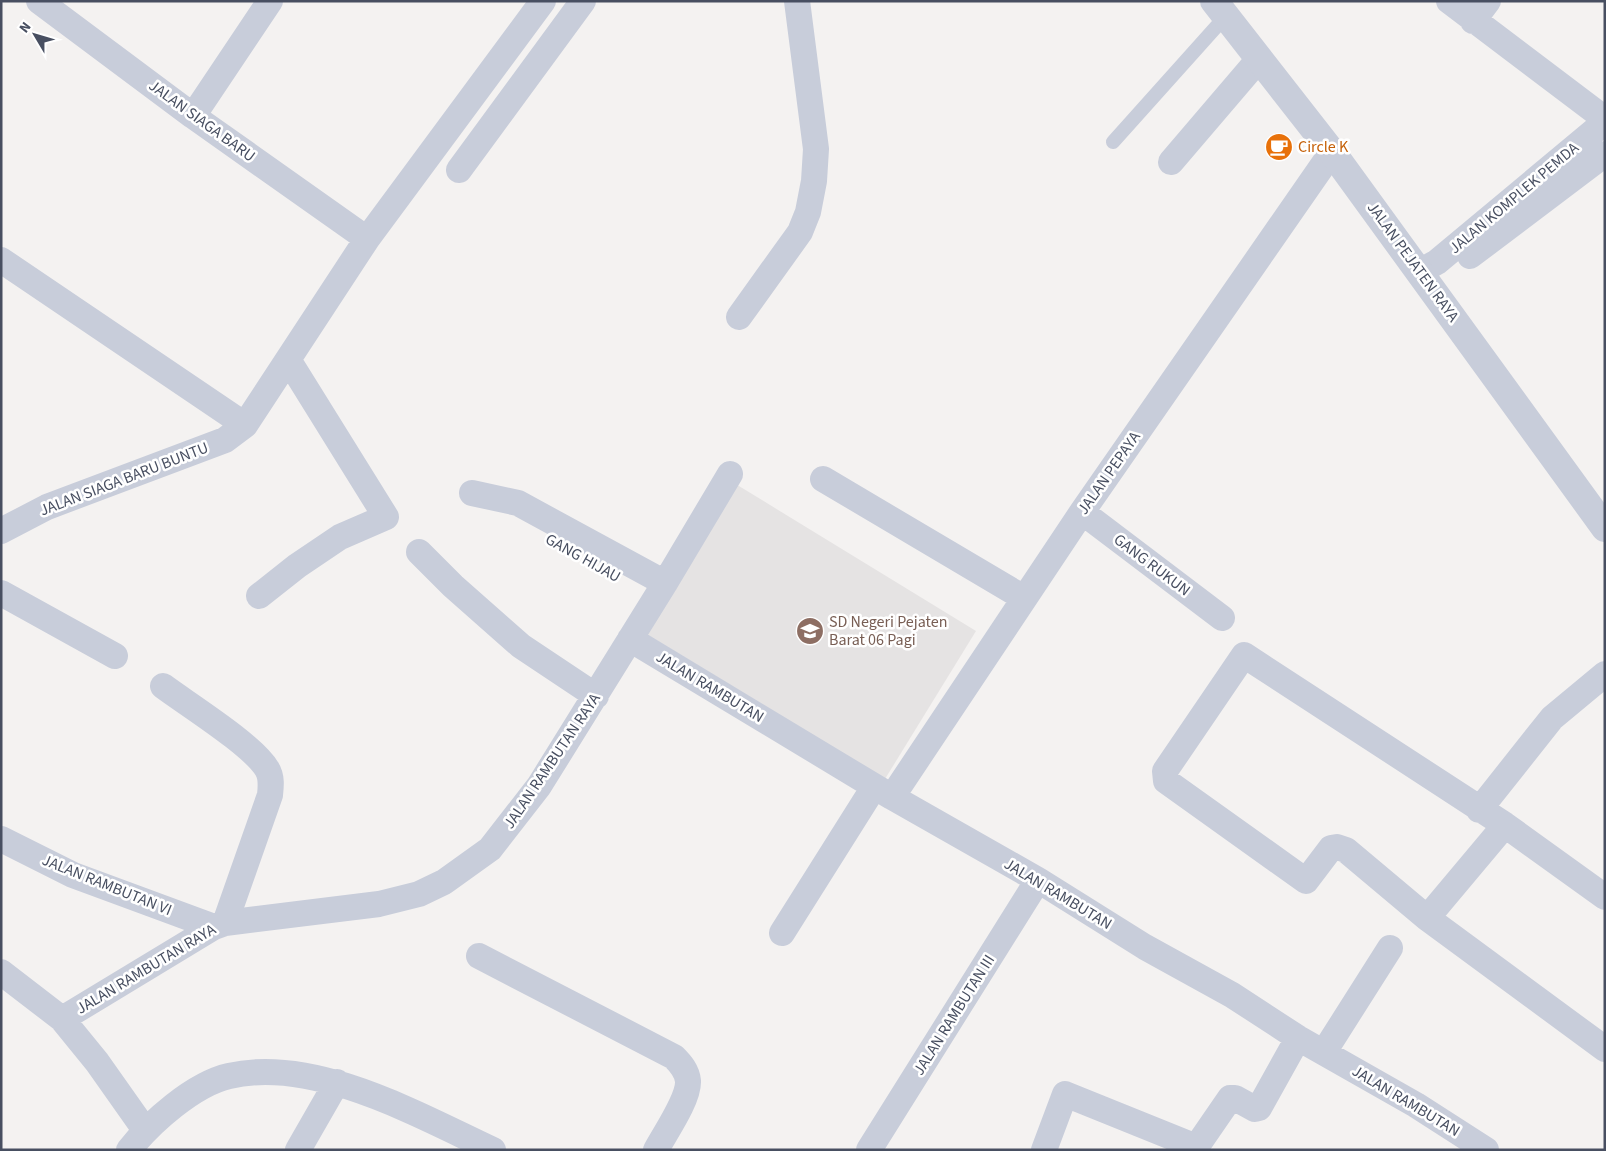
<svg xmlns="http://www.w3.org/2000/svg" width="1606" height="1151" font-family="'Source Sans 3',sans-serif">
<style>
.education{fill:#e5e3e3}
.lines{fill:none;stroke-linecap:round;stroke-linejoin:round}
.service{stroke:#c8cdda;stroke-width:14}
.minor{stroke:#c8cdda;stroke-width:26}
.tertiary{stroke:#c8cdda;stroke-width:28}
.labels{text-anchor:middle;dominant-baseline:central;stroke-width:5;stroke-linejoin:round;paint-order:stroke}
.street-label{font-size:16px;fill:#484f61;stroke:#fff}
.food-label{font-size:16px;fill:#c56008;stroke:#fff;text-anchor:start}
.education-label{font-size:16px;fill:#785e54;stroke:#fff;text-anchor:start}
</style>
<rect width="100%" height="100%" fill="#f4f2f1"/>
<!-- education -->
<path class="education" d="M734 483 976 631 885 779 643 632Z"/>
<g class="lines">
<!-- service -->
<path class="service" d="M1113 142 1225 17"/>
<!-- minor -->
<path class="minor" d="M39 1 193 116 367 239
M1449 1 1605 119
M1473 21 1488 1
M193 116 270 1
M1171 162 1259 59
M459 170 583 1
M1470 256 1605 154
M1 260 245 425
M1421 271 1437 262 1605 122
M739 317 800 232 808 212 814 181 816 149 797 1
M823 479 1024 598
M472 493 518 503 665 583
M1082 512 1222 618
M1 531 47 507 225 440 245 425 367 239 543 1
M419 552 453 586 521 646 596 696
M1 593 115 656
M259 596 297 566 340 537 386 517 289 361
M630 639 892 797 1038 880 1145 947 1232 995 1298 1038 1416 1105 1486 1150
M163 686C187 704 253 745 267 769 272 777 271 786 270 795L225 923
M892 797 1082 512 1332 152
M1479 810 1552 718 1605 674
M1 839 73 875 214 927
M1605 897 1505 825 1244 655 1165 771 1166 781 1306 881 1331 848 1337 847 1346 850 1427 918 1605 1049
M1427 918 1505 825
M782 933 874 787
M479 956 674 1057C681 1064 687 1071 688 1081 689 1099 665 1133 656 1150
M1 972 62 1019 97 1062 145 1130
M62 1019 214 927 225 923 379 904 419 894 444 882 490 849 539 786 665 583 730 474
M1324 1052 1390 948
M129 1150C151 1122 194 1084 229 1076 314 1056 418 1115 493 1150
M298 1150 337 1082
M869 1150 1038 880
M1044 1150 1065 1094 1194 1146 1199 1143 1230 1098H1235L1255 1109 1259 1108 1298 1038"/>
<!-- tertiary -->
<path class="tertiary" d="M1214 1 1332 152 1605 528"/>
</g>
<!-- icons -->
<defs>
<g id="cafe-disc" transform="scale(1.4375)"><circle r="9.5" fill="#e8710a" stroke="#fff"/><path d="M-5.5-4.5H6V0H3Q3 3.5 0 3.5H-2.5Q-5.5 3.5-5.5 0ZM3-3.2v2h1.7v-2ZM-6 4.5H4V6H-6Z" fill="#fff"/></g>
<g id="school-disc" transform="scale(1.4375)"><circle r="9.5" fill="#8d6e63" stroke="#fff"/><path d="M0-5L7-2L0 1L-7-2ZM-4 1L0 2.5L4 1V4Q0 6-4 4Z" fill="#fff"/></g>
</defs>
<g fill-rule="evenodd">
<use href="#cafe-disc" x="1279" y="147"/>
<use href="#school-disc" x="810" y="631"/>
</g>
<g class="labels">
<!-- street labels -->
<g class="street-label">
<text transform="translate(202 121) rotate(36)">JALAN SIAGA BARU</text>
<text transform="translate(1514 198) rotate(-40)">JALAN KOMPLEK PEMDA</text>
<text transform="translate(1413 262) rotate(54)">JALAN PEJATEN RAYA</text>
<text transform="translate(1109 473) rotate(-55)">JALAN PEPAYA</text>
<text transform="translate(124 479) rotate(-21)">JALAN SIAGA BARU BUNTU</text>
<text transform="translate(583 558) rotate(29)">GANG HIJAU</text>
<text transform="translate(1152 565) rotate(37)">GANG RUKUN</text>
<text transform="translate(710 687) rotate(31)">JALAN RAMBUTAN</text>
<text transform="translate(552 761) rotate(-56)">JALAN RAMBUTAN RAYA</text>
<text transform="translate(107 885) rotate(22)">JALAN RAMBUTAN VI</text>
<text transform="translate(1058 894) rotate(31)">JALAN RAMBUTAN</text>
<text transform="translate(146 969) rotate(-31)">JALAN RAMBUTAN RAYA</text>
<text transform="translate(954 1015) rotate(-58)">JALAN RAMBUTAN III</text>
<text transform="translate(1406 1101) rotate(31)">JALAN RAMBUTAN</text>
</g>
<!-- food labels -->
<g class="food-label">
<text x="1298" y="147">Circle K</text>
</g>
<!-- education labels -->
<g class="education-label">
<text x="829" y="622">SD Negeri Pejaten<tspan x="829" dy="18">Barat 06 Pagi</tspan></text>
</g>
</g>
<!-- border -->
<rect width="1606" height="1151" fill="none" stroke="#484f61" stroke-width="5"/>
<!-- north arrow -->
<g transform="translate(35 35) rotate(308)" stroke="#ffffff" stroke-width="4" paint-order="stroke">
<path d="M0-4L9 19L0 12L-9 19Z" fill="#484f61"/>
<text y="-8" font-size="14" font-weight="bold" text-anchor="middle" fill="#484f61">N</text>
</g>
</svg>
